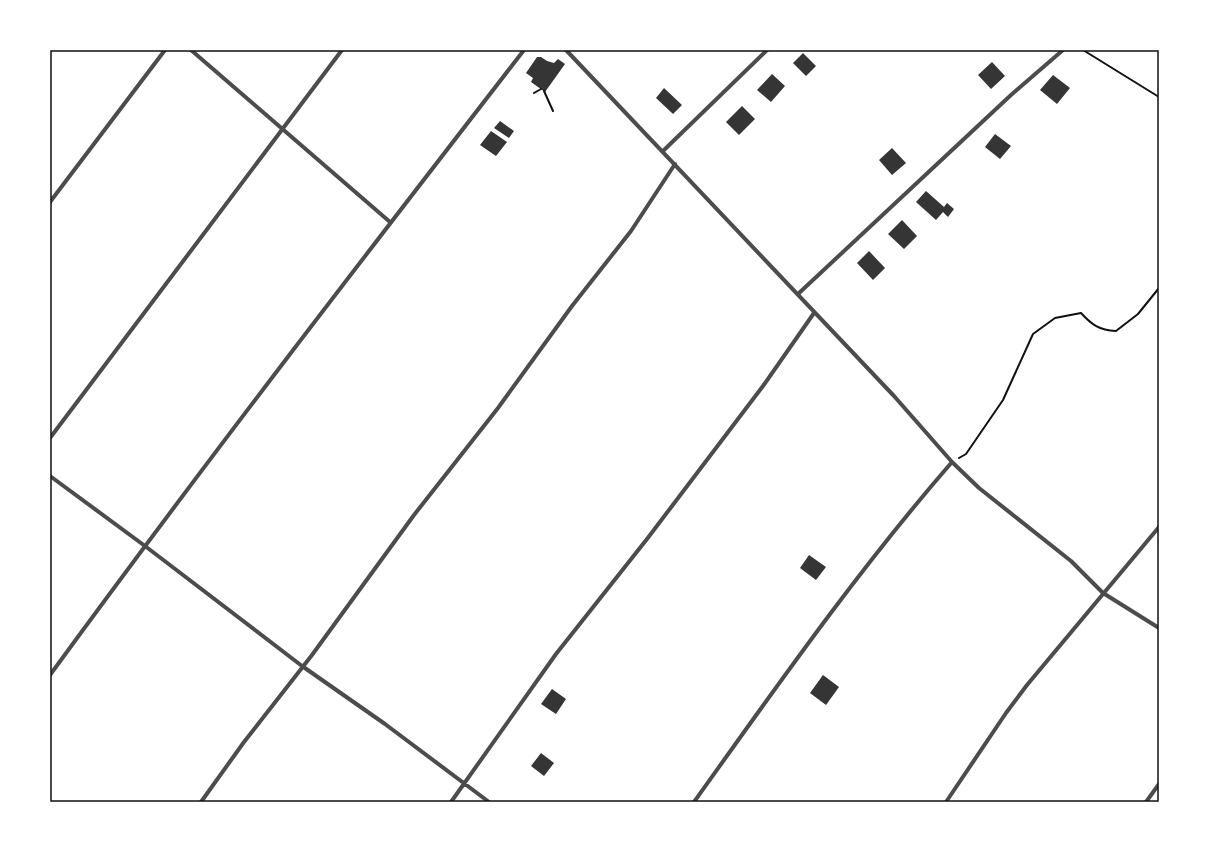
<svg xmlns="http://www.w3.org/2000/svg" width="1209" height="852" font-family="'PT Sans',sans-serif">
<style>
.building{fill:#353535}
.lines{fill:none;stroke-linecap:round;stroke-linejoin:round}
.path{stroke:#111;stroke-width:2}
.minor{stroke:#4c4c4c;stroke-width:4}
.neatline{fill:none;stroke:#111;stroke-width:1.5}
</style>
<rect width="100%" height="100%" fill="#fff"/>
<!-- building -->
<path class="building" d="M803 53 816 66 806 76 793 63Z
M537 57H541L547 61 554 63 558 59 565 64 545 92 531 82 533 78 526 73Z
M992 62 1005 76 991 89 978 75Z
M772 74 785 86 771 102 757 90Z
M1053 75 1070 88 1057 104 1040 90Z
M664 88 682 105 673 114 656 98Z
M742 106 755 119 739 135 726 122Z
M500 121 514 131 509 138 494 128Z
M491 131 507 142 496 156 480 145Z
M995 134 1011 146 1000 159 985 147Z
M892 148 906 163 892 175 879 160Z
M926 191 944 207 947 203 954 209 948 217 943 212 936 220 916 202Z
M902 220 917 236 904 249 888 234Z
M869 251 885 268 873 280 857 263Z
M809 555 826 567 816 580 800 568Z
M823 675 839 687 826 705 810 693Z
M552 689 566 699 556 714 541 704Z
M541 753 554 763 544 776 531 766Z"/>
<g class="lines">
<!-- path -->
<path class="path" d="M1083 50 1159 97
M544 91 553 111
M534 93 541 89
M959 458 966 454 1003 400 1033 334 1055 318 1081 313C1092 325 1099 330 1116 331L1138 314 1159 288"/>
<!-- minor -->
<path class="minor" d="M191 50 390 222
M566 50 894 396 952 462 979 488 1071 561 1103 593 1159 628
M663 151 767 50
M50 202 165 50
M798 294 1011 95 1063 50
M50 438 342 50
M50 476 145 546 302 666 385 724 489 802
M50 675C204 464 364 257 524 50
M201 802 244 742 312 655 414 515 498 408 572 306 631 231 675 164
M451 802 556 654 647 539 763 386 814 313
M694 802C777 686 858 570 952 462
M946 802 1006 713 1027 685 1159 527
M1146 802 1159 784"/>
</g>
<!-- border -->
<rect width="1209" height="852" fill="none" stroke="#ffffff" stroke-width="102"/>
<rect x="51" y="51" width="1107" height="750" class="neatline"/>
</svg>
